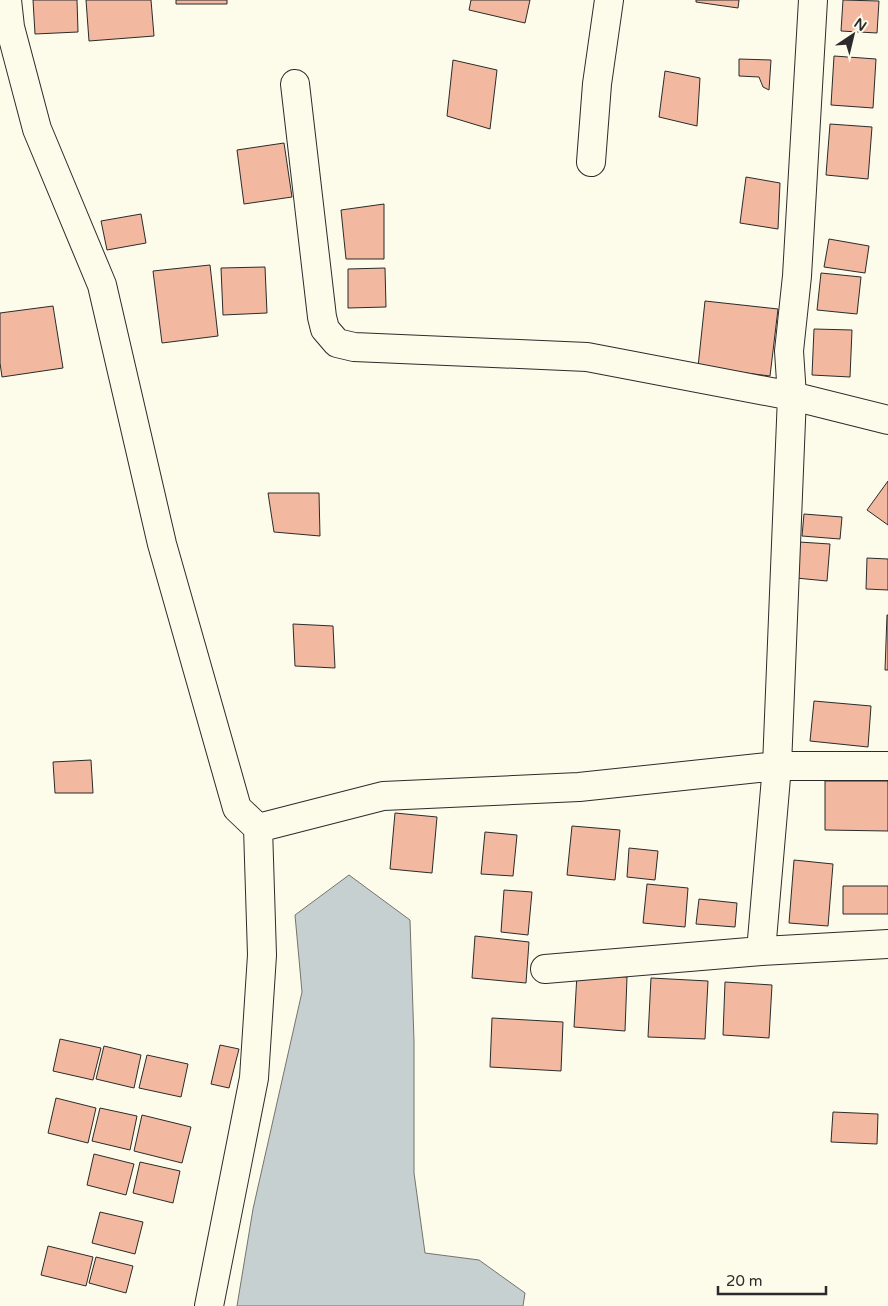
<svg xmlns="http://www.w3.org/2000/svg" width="888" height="1306" font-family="'Varela Round',sans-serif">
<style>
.water{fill:#c7d0d0;stroke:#74746e}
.building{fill:#f2b8a0;stroke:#2b2b2b}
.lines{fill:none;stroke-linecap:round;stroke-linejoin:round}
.minor-casing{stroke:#2b2b2b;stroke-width:30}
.minor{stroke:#fdfbea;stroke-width:28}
</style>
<rect width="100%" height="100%" fill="#fdfbea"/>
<!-- water -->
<path class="water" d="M349 875 410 920 414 1041V1173L425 1253 479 1260 525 1293 523 1306H237L253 1209 302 992 295 915Z"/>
<!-- building -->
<path class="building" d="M33 0H77L78 32 35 34Z
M86 0H151L154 36 89 41Z
M176 0H227V4H176Z
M471 0H530L525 23 469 10Z
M696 0H739L738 8 696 2Z
M843 0 879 1 877 33 841 31Z
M834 56 876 59 873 108 831 105Z
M739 59 771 60 769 90 763 87 759 77 739 76Z
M453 60 497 70 490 129 447 116Z
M665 71 700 78 697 126 659 117Z
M830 124 872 127 868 179 826 175Z
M284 143 292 197 244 204 237 150Z
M746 177 780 183 778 229 740 223Z
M384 204V259H346L341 210Z
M141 214 146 243 107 250 101 221Z
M829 239 869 246 865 273 824 267Z
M210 265 218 336 162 343 153 271Z
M265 267 267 313 223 315 221 268Z
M385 268 386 307 348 308V269Z
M821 273 861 277 857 314 817 310Z
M705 301 778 309 770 376 698 367Z
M53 306 63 368 2 377 0 363V313Z
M814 329 852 330 850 377 812 375Z
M888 481V525L867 510Z
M268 493H319L320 536 274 532Z
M804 514 842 517 840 539 802 536Z
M799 542 830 544 827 581 796 578Z
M867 558 888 559V590L866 589Z
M887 615H888V670H885Z
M293 624 333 626 335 668 295 666Z
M814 701 871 706 868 747 810 741Z
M91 760 93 793H55L53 762Z
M825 781H888V831L825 830Z
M395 813 437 817 432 873 390 869Z
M572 826 620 830 615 880 567 875Z
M485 832 517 835 513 876 481 874Z
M629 848 658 851 655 880 627 877Z
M794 860 833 864 828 926 789 923Z
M647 884 688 888 685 927 643 923Z
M843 886H888V914H843Z
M504 890 532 892 528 935 501 932Z
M699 899 737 903 735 927 696 924Z
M475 936 529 942 526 983 472 978Z
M577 974 627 977 625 1031 574 1027Z
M651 978 708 981 705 1039 648 1037Z
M725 982 772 985 769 1038 723 1035Z
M492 1018 563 1022 561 1071 490 1067Z
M60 1039 101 1048 93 1080 53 1071Z
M220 1045 239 1049 229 1088 211 1084Z
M104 1046 141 1055 134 1088 96 1079Z
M147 1055 188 1064 181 1097 139 1088Z
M56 1098 96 1108 88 1143 48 1133Z
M100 1108 137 1116 130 1150 92 1141Z
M833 1112 878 1114 877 1144 831 1142Z
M142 1115 191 1127 182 1163 134 1151Z
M94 1154 134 1164 126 1195 87 1185Z
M140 1162 180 1171 173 1203 133 1193Z
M100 1212 143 1222 135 1254 92 1243Z
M48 1246 93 1257 86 1286 41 1275Z
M96 1257 133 1266 126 1293 89 1283Z"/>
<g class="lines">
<!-- minor casing -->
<g class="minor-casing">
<path id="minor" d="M7 0 10 27 37 129 102 285 162 544 237 808 258 828 262 955 254 1078 209 1306
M813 0 797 276 789 351 792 396 777 766 761 951 888 944
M295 84 322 317 325 329 337 343 354 347 587 357 792 396 888 420
M591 162 597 84 609 0
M258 828 383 796 579 787 777 766H888
M545 969 761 951"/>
</g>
<!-- minor -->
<use href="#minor" class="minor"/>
</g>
<!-- north arrow -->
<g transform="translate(853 35) rotate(35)" stroke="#fdfbea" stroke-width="4" paint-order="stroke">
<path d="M0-4L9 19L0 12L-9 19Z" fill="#2b2b2b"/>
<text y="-8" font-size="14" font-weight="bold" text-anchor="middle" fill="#2b2b2b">N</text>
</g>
<!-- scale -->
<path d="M718 1286v8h108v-8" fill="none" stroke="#2b2b2b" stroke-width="2.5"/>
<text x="726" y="1286" font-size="15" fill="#2b2b2b" stroke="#fdfbea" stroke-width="4" paint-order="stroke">20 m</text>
</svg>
